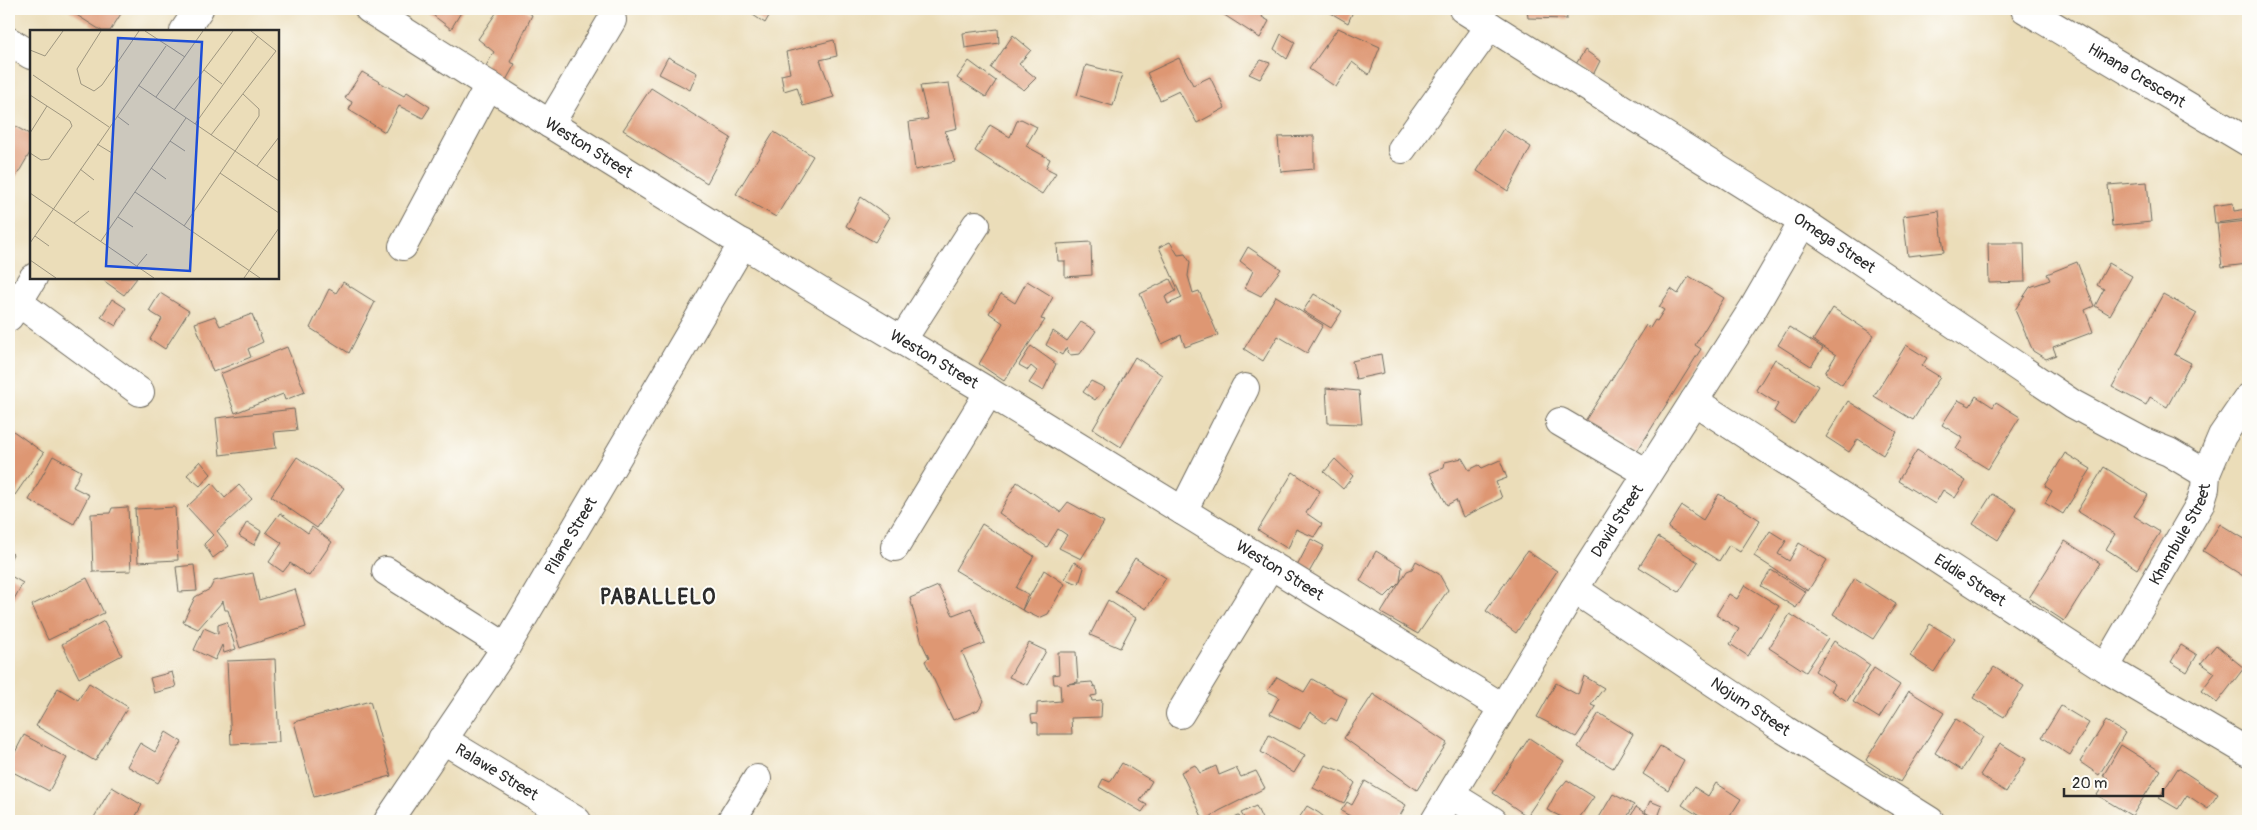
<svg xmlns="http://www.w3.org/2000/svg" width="2257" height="830" font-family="Pangolin,sans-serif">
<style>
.building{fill:#de9773}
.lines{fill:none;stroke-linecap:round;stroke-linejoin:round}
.minor-casing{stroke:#6e695d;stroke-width:30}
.minor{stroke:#fff;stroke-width:28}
.labels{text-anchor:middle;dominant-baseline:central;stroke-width:4;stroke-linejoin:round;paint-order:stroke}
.street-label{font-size:16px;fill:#2b2b2b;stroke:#fdfcf7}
.district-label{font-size:21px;font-weight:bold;letter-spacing:1px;fill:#2b2b2b;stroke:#fdfcf7}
.inset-road{fill:none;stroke:#9e9680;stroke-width:1}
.view{fill:#1d4ed8;fill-opacity:0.15;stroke:#1d4ed8;stroke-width:2.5}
.inset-edge{fill:none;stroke:#2b2b2b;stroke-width:2.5}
</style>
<rect width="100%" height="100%" fill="#fdfcf7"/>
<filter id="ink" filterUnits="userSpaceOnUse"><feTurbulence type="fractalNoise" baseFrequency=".02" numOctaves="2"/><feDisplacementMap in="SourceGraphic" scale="10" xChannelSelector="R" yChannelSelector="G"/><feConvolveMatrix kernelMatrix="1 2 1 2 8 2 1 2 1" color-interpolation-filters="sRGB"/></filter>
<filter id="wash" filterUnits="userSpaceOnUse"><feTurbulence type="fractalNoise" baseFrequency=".0096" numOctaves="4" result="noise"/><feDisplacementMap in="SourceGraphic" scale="20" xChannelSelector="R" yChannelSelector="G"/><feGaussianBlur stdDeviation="1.12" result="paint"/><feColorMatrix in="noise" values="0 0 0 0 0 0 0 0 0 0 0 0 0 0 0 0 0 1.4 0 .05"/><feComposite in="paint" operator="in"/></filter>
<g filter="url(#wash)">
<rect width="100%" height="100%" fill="#ebddb9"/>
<g id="blocks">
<!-- building -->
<path class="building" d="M67 9H124L110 31H102Z
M425 9H463L451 29Z
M499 9H524L532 15 510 62 515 64 504 84 483 71 494 52 478 39Z
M744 9H773L765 23Z
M1215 9H1266L1262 17 1269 21 1260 38Z
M1324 9H1354L1348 23Z
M1527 9H1566L1567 19 1528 18Z
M1338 28 1380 47 1369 75 1352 62 1336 87 1309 69Z
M998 29 999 43 965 48 963 33Z
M1281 34 1295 42 1287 59 1274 49Z
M1013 35 1031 50 1019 64 1036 78 1024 90 991 68Z
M834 40 837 56 820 60 834 97 803 106 797 87 784 91 781 75 790 73 786 52Z
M1585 50 1600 61 1593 75 1576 64Z
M668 57 697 73 690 90 659 74Z
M1179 58 1193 85 1210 77 1225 108 1197 123 1179 91 1160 100 1147 73Z
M1261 60 1270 63 1260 79 1249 74Z
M969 61 996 81 986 97 957 78Z
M1086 65 1122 74 1113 106 1077 95Z
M362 72 404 96 407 92 430 107 423 118 399 106 385 132 349 110 352 102 345 98Z
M949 83 957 128 945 131 955 162 915 170 909 122 928 119 920 86Z
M651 88 731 138 707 183 623 130Z
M1021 119 1037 127 1026 146 1050 159 1046 168 1056 173 1042 194 975 151 990 125 1010 137 1017 121Z
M9 123 31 135V151L13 182 9 180Z
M1503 129 1531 147 1508 191 1477 171Z
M774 132 813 156 776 217 736 194Z
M1314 136V169L1281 172 1278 137Z
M2147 182 2151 222 2112 226 2108 185Z
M861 197 890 217 875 242 846 226Z
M2233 203 2234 211 2248 209V219L2215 223 2213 206Z
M1939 211 1944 252 1908 256 1903 216Z
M2248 221V264L2222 267 2217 224Z
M1091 242 1092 275 1065 277V261H1058L1057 244Z
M1170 242 1178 255 1185 254 1190 262 1188 276 1193 293 1199 291 1218 335 1185 347 1181 335 1162 344 1140 294 1170 279 1176 291 1165 297 1168 304 1182 298 1159 247Z
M1988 243H2024L2025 282 1989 283Z
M1248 247 1281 269 1261 296 1245 288 1253 271 1240 261Z
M2077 262 2094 306 2085 310 2093 332 2053 347 2056 355 2046 359 2033 351 2015 310 2030 287 2050 280 2047 274Z
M2109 263 2132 276 2110 315 2095 306 2104 289 2097 285Z
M1689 276 1724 298 1695 345 1701 349 1636 453 1585 421 1646 325 1650 328 1655 320 1657 321 1664 310 1659 307 1671 289 1678 294Z
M100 278H137L124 295Z
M1027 281 1053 297 1041 319 1045 320 1004 381 979 364 1003 323 989 313 1001 294 1015 303Z
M343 282 375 302 349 353 310 328 329 289 336 293Z
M160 293 189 311 165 349 150 339 162 319 149 311Z
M1314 294 1342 311 1331 328 1303 311Z
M2163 294 2197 313 2174 354 2191 363 2167 407 2150 397 2146 405 2112 387Z
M1276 296 1323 325 1307 353 1278 336 1263 361 1244 349Z
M112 299 126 308 116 326 101 317Z
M1833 308 1874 335 1842 385 1825 373 1836 355 1813 340Z
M252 314 263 342 248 349 251 357 213 372 195 323 215 316 220 326Z
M1081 322 1096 331 1080 354 1070 355 1066 348 1062 355 1046 345 1053 331 1067 341Z
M1789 327 1823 348 1811 366 1778 345Z
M1906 345 1927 358 1922 366 1940 377 1913 420 1874 396Z
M1031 346 1056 364 1043 391 1029 383 1037 371 1031 366 1028 370 1019 365Z
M287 347 305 392 285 400 283 394 235 413 220 374Z
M1381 354 1384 373 1356 379 1352 361Z
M1135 357 1162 375 1121 447 1093 429Z
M1775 359 1818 386 1794 424 1774 411 1778 404 1756 390Z
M1091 381 1105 388 1095 400 1083 392Z
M1326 388 1359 391 1362 424 1328 423Z
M1976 396 1993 407 1996 402 2020 417 1988 469 1956 449 1963 438 1942 425 1958 400 1970 406Z
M1848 401 1897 432 1883 455 1858 439 1849 452 1826 437Z
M294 409 297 430 274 432 276 448 220 455 216 418Z
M9 428 44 453 15 495 9 491Z
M1917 450 1966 481 1955 498 1943 490 1935 504 1898 481Z
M2065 453 2091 469 2063 514 2045 503 2052 491 2045 486Z
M53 456 81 471 73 487 89 495 74 524 29 500Z
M297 457 344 488 317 528 271 496Z
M1462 458 1469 470 1479 465 1482 468 1500 460 1507 478 1496 482 1502 498 1463 517 1456 500 1447 505 1430 473 1444 467 1445 462Z
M1335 459 1353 476 1343 489 1324 472Z
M200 461 211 474 200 486 187 475Z
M2104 467 2148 495 2134 516 2160 532 2137 569 2106 549 2115 534 2077 511Z
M1293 472 1320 491 1306 513 1322 524 1314 537 1296 529 1288 549 1258 530Z
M1017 482 1060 512 1068 502 1104 522 1081 559 1059 548 1067 535 1058 529 1047 547 999 513Z
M212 483 225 498 239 485 252 499 217 531 229 546 213 558 204 544 213 535 187 507Z
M1719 494 1760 520 1740 552 1729 545 1719 561 1668 528 1682 506 1703 520Z
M1992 494 2017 509 1998 540 1973 524Z
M128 507 131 571 93 572 91 514 110 513 112 508Z
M175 507 178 560 138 562 135 509Z
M280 513 308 533 312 527 332 542 309 576 290 563 283 572 269 562 282 543 266 532Z
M247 522 261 531 254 545 239 536Z
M982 524 1034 556 1016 588 1028 594 1022 610 1044 570 1065 584 1048 614 1039 618 1022 610 955 570Z
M2220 524 2248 541V579L2203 551Z
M1770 531 1786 541 1778 554 1789 561 1799 543 1827 560 1808 591 1754 556Z
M1658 537 1698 562 1679 592 1639 567Z
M1311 539 1324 546 1307 576 1295 570Z
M2065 541 2100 563 2064 621 2029 598Z
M9 551 13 554 9 562Z
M1376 551 1402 567 1400 582 1385 597 1360 581Z
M1527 551 1557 571 1516 633 1486 611Z
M1135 558 1166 578 1146 609 1115 591Z
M1416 561 1439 574 1448 590 1418 634 1381 613 1407 571 1412 569Z
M1074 562 1084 568 1079 584 1065 579Z
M194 565 197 591 179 592 176 567Z
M1771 570 1806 592 1796 608 1761 586Z
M253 573 259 600 295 589 306 627 240 648 228 610H225L223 601 198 629 183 622 195 597 210 589 214 581Z
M9 575 23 583 9 608Z
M87 578 104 613 48 640 32 605Z
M1855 578 1896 604 1873 639 1833 614Z
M1745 585 1779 606 1748 656 1730 644 1739 629 1716 615 1729 594 1737 599Z
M938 586 953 615 971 608 985 643 962 652 984 701 978 710 953 720 925 661 929 658 922 643 910 598Z
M1108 600 1136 618 1120 648 1090 635Z
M1790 614 1828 638 1806 672 1769 648Z
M104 621 122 655 79 678 62 644Z
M227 622 236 649 224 653 222 645 215 660 194 650 204 628 218 634V625Z
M1930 624 1955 639 1934 672 1910 656Z
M1834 641 1870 665 1847 701 1831 691 1835 684 1815 671Z
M1029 643 1046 651 1027 685 1009 677Z
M2181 645 2197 655 2187 672 2171 662Z
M2216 645 2244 668 2217 703 2201 691 2215 673 2201 663Z
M1058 652H1076L1078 682 1067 684 1092 682 1094 687 1096 686 1097 695 1091 696 1092 701 1102 700 1101 717 1071 718 1072 734H1038V723L1032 722 1031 715 1037 714V703L1061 701 1060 684H1054L1053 675 1059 674Z
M275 659 279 742 231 744 227 661Z
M1994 667 2024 686 2004 717 1973 698Z
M1874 668 1900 685 1879 718 1853 702Z
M172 672 176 687 154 693 150 678Z
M1584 676 1604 688 1591 705 1596 707 1576 737 1537 717 1556 683 1578 695Z
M1277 677 1304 692 1312 679 1347 699 1337 721 1331 718 1325 723 1310 712 1300 729 1270 714 1279 697 1267 691Z
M89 683 128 707 95 761 36 726 58 688 78 700Z
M1909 691 1944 713 1900 782 1866 760Z
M1373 694 1447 743 1417 790 1344 738Z
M370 701 391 776 314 797 294 722Z
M2061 706 2089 723 2070 755 2042 737Z
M1599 713 1633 734 1613 768 1578 747Z
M1956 719 1983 737 1962 770 1935 753Z
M2106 721 2125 733 2099 775 2080 762Z
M166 732 182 742 158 783 127 766 140 743 155 752Z
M24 735 67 758 49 791 9 770V764Z
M1269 735 1305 755 1294 773 1261 752Z
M1529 738 1564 761 1527 816 1493 793Z
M2000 743 2026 759 2006 792 1980 775Z
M2121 745 2161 770 2132 816 2097 795 2108 778 2103 776Z
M1660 746 1684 760 1668 790 1643 774Z
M1122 763 1152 781 1140 801 1147 805 1142 812 1099 787 1103 779 1110 782Z
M1195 765 1200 773 1216 766 1219 775 1236 768 1241 777 1256 771 1265 788 1219 811 1204 821 1181 772Z
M1325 765 1343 772 1355 783 1344 803 1313 788Z
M2178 768 2218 794 2208 809 2187 795 2178 809 2159 798Z
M1567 780 1594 797 1577 821H1570L1547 810 1556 793Z
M1365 781 1406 805 1397 821H1359L1341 811 1347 802 1352 805Z
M1716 783 1741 799 1727 821H1707L1682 805 1694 787 1708 796Z
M112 787 142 805 133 821H96L93 819Z
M1613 794 1634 805 1625 821H1597Z
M1650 801 1662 806 1657 820 1645 812Z
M1256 806 1263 821H1246L1241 813Z
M1307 806 1319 813 1329 821H1297Z
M1636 807 1652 818 1650 821H1628Z
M1239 816 1242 821H1226Z"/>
</g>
</g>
<g filter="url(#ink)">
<use href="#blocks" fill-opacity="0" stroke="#6e695d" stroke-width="1"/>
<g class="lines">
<!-- minor casing -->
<g class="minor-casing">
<g id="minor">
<path id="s1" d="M369 9 550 124 829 297 989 392 1502 707"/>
<path id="s2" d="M1463 9 1803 222 2073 404 2144 442 2169 452 2206 474"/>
<path id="s3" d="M2025 9 2248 142"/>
<path d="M184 31 199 9"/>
<path d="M10 42 31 55"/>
<path d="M550 124 612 20"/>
<path d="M1402 149 1490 26"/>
<path d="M403 246 489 85"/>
<path d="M18 302 140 392"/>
<path d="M9 317 33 278"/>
<path d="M903 339 976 225"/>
<path id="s4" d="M1694 401 2105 668 2248 752"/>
<path d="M1560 422 1647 473"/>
<path d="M1183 511 1245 388"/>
<path d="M895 547 989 392"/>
<path d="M386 571 506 647"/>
<path id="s5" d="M1574 589 1785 730 1930 821"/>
<path id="s6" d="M2105 668 2200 504 2205 488 2206 474 2222 436 2248 398"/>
<path d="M1180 714 1270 566"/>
<path id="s7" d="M442 739 577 821"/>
<path d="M1451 795 1493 821"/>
<path id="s8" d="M388 821 506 647 743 243"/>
<path d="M731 821 757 779"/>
<path id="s9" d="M1435 821 1574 589 1754 307 1803 222"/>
</g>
</g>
<!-- minor -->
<use href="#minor" class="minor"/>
</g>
</g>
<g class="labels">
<!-- street labels -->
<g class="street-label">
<text stroke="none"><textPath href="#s3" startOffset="130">Hinana Crescent</textPath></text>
<text stroke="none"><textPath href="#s1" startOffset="260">Weston Street</textPath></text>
<text stroke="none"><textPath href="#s2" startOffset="439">Omega Street</textPath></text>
<text stroke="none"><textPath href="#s1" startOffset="665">Weston Street</textPath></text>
<text stroke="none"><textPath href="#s9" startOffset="351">David Street</textPath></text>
<text stroke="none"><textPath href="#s6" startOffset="154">Khambule Street</textPath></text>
<text stroke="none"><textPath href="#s8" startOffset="339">Pilane Street</textPath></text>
<text stroke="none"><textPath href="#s1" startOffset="1070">Weston Street</textPath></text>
<text stroke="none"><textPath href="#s4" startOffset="329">Eddie Street</textPath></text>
<text stroke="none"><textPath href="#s5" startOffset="212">Nojum Street</textPath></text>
<text stroke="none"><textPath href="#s7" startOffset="64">Ralawe Street</textPath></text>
</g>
<!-- district labels -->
<g class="district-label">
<text x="658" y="597">PABALLELO</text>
</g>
</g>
<!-- overview -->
<g transform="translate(30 30)">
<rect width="249" height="249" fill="#ebddb9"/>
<path class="inset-road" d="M71 1 47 39 51 54 64 61 72 55 109 1M115 1 155 27M0 20 15 26 33 1M174 40 192 54M3 45 79 97M108 55 249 151M0 65 40 91 42 96 19 129 11 130 0 123M126 67 173 1M144 80 203 1M87 86 99 95M165 94 228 6M0 103 17 76M181 105 246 21 221 1M140 111 155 121M67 114 82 123M227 136 249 107M121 138 136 149M50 139 64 150M190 143 249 183M105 162 230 248M0 163 124 248M88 187 103 197M44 193 59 181M154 196 229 86V79L213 64M5 206 19 216M71 211 156 88M0 213 136 16M0 230 26 248M107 236 117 224M214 248 249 198"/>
<path class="view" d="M88 8 172 12 160 241 76 236Z"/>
<rect width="249" height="249" class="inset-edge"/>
</g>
<!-- margin -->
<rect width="2257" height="830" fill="none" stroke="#fdfcf7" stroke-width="30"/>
<!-- scale -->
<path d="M2064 788v8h99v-8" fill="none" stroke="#2b2b2b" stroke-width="2.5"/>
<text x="2072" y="788" font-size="15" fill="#2b2b2b" stroke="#fdfcf7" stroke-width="4" paint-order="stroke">20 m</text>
</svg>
